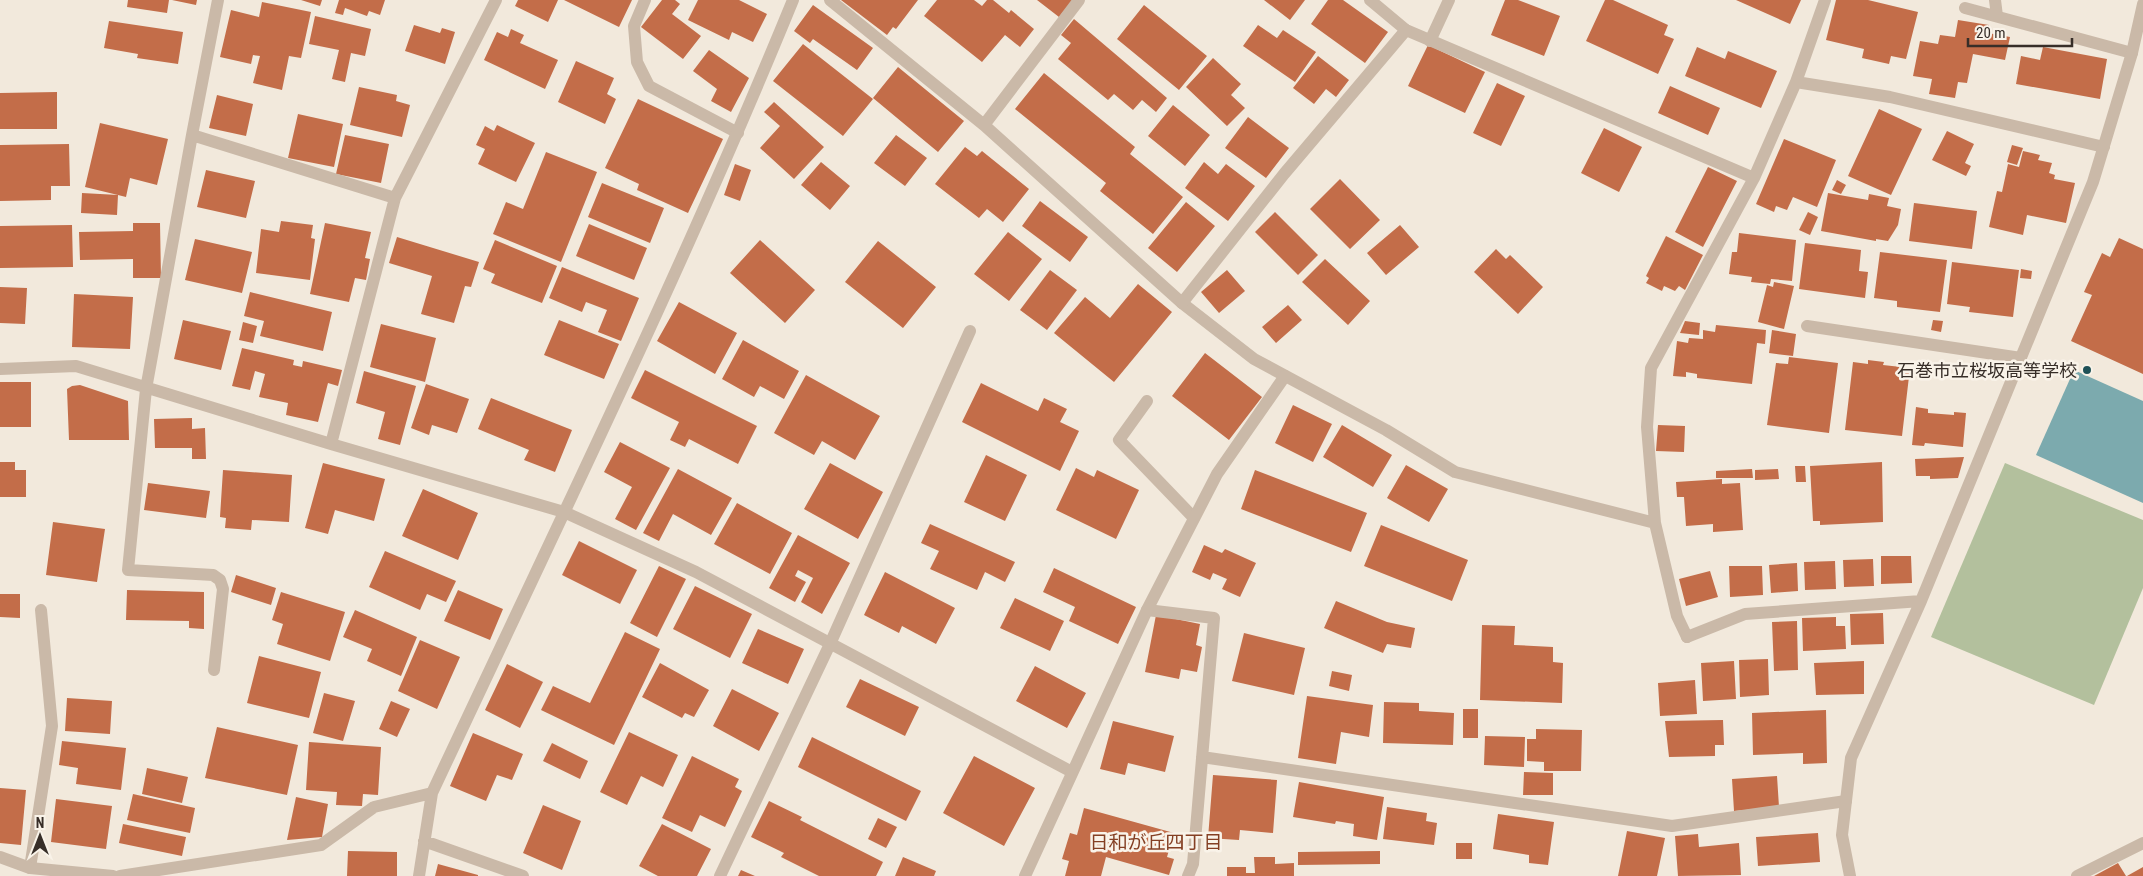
<svg xmlns="http://www.w3.org/2000/svg" width="2143" height="876" font-family="'Roboto Condensed','Noto Sans JP',sans-serif">
<style>
.green{fill:#b3c09d}
.water{fill:#7caaae}
.building{fill:#c36d49}
.lines{fill:none;stroke-linecap:round;stroke-linejoin:round}
.lane{stroke:#cab9a8;stroke-width:12}
.street{stroke:#cab9a8;stroke-width:12}
.poi-dot{fill:#1f5157;stroke:#f9f3e9;stroke-width:2}
.labels{text-anchor:middle;dominant-baseline:central;stroke-width:5;stroke-linejoin:round;paint-order:stroke}
.poi-label{font-size:18px;fill:#372e28;stroke:#f9f3e9;text-anchor:end}
.neighbourhood-label{font-size:19px;fill:#843f23;stroke:#f9f3e9}
</style>
<rect width="100%" height="100%" fill="#f2e9dc"/>
<!-- green -->
<path class="green" d="M2005 463 2143 520V588L2094 705 1931 637Z"/>
<!-- water -->
<path class="water" d="M2074 370 2143 401V503L2036 455Z"/>
<!-- building -->
<path class="building" d="M128 0H169L167 13 127 7Z
M172 0H197L196 5Z
M301 0H322L320 6Z
M339 0H385L380 15 369 11 367 16 345 8 343 15 335 13Z
M518 0H558L548 22 515 6Z
M564 0H632L619 27Z
M662 0H675L680 4 672 14 701 36 683 59 641 27Z
M698 0H739L767 14 753 42 732 32 729 40 688 20Z
M841 0H918L896 29 893 27 887 35Z
M937 0H974L982 6 987 0H993L1009 13 1011 10 1034 29 1020 47 1005 35 982 62 924 16Z
M1037 0H1073L1059 17Z
M1264 0H1305L1290 20Z
M1328 0H1343L1388 32 1365 63 1311 24Z
M1505 0H1518L1560 16 1544 56 1491 35Z
M1605 0H1613L1668 25 1664 35 1674 39 1658 74 1586 41Z
M1736 0H1801L1790 24Z
M1836 0H1868L1918 12 1906 59 1891 56 1889 64 1862 58 1864 49 1826 40Z
M262 2 311 12 301 58 289 56 282 90 253 83 260 56 253 55 251 64 220 57 231 10 259 17Z
M813 5 873 48 857 70 813 39 810 43 794 31Z
M1144 5 1207 56 1179 90 1117 39Z
M315 16 371 29 365 56 351 53 345 82 332 79 339 50 309 44Z
M1074 19 1167 98 1156 112 1142 100 1133 110 1114 94 1108 100 1058 59 1071 43 1061 35Z
M1958 20 1989 25 1988 33 2010 37 2005 60 1973 54 1967 83 1958 82 1955 98 1929 94 1932 79 1913 76 1920 41 1938 44 1940 35 1955 37Z
M109 21 183 32 178 64 137 58 138 54 104 48Z
M414 25 440 33 442 28 455 32 445 64 405 51Z
M1258 25 1277 38 1283 30 1316 52 1295 82 1243 46Z
M511 29 524 35 520 43 558 60 545 89 484 60 497 32 508 37Z
M803 44 873 99 843 136 773 81Z
M1428 45 1485 72 1465 113 1408 86Z
M1697 47 1725 59 1728 51 1777 71 1761 108 1685 76Z
M2043 47 2107 59 2100 99 2016 84 2021 56 2040 60Z
M709 50 749 78 731 112 711 101 717 89 693 71Z
M1318 56 1349 80 1336 97 1326 89 1314 104 1293 88Z
M1213 58 1241 84 1231 95 1245 108 1227 126 1186 87Z
M576 61 614 78 607 94 616 99 605 124 558 102Z
M898 67 964 121 938 152 873 98Z
M1044 73 1135 147 1130 154 1183 197 1153 234 1100 191 1106 183 1015 109Z
M1497 83 1525 96 1501 146 1473 133Z
M1670 86 1720 108 1708 135 1658 113Z
M359 87 397 95 396 101 410 105 402 137 350 125Z
M57 92V129H0V93Z
M217 95 253 104 246 136 209 128Z
M638 99 723 139 688 213 637 190 639 184 605 168Z
M774 102 824 147 794 179 760 148 780 126 764 112Z
M1173 105 1210 135 1185 166 1148 136Z
M1879 109 1922 129 1891 195 1848 176Z
M298 114 343 124 334 167 288 158Z
M1248 117 1289 148 1266 178 1225 148Z
M100 123 168 139 157 185 130 178 126 197 118 195 117 215 81 213 82 193 118 195 85 187Z
M497 125 535 143 516 182 478 164 485 149 476 145 485 126 494 131Z
M1604 128 1642 147 1619 192 1581 173Z
M1947 131 1974 144 1965 163 1971 166 1966 176 1932 160Z
M345 135 389 144 381 183 336 174Z
M896 135 927 158 905 186 874 163Z
M1784 139 1836 160 1817 207 1793 197 1787 210 1776 206 1774 212 1756 204Z
M69 144 70 186H51V200L0 201V145Z
M2012 145 2023 148 2017 165 2007 162Z
M965 147 977 156 982 151 1029 189 1003 222 987 209 979 218 935 184Z
M2023 151 2040 155 2038 160 2052 163 2049 173 2055 175 2054 179 2075 183 2066 223 2027 215 2023 235 1989 227 1997 191 2002 192 2008 164 2019 167Z
M546 152 597 172 561 262 493 234 506 202 523 209Z
M821 162 850 186 830 210 801 185Z
M1204 162 1218 174 1226 164 1255 186 1228 221 1185 188Z
M735 164 751 170 740 201 724 195Z
M1708 167 1737 181 1703 247 1675 232Z
M206 170 255 181 246 218 197 207Z
M1340 179 1380 220 1350 249 1310 209Z
M1837 180 1846 185 1841 194 1832 190Z
M602 183 664 208 650 243 588 217Z
M1828 193 1868 200 1869 194 1889 198 1887 206 1901 209 1898 225 1888 241 1876 239V241L1821 231Z
M1040 201 1088 237 1070 262 1022 226Z
M1186 202 1215 226 1177 272 1148 248Z
M1914 203 1977 211 1972 249 1909 241Z
M1275 212 1318 255 1298 275 1255 232Z
M1808 212 1818 217 1810 235 1799 230Z
M281 221 313 225 311 238 315 239 310 280 256 273 261 229 279 232Z
M133 223H160L161 278H133V259L80 260 79 232 133 231Z
M325 223 371 232 365 258 370 259 366 280 355 278 349 302 310 294Z
M589 224 647 248 634 280 576 256Z
M72 225 73 267 0 268V226Z
M1400 225 1419 247 1386 275 1367 253Z
M1008 232 1042 259 1009 301 974 274Z
M1739 233 1796 240 1792 281 1771 279 1770 284 1751 282 1752 277 1729 274 1732 252H1737Z
M1666 236 1703 255 1685 290 1679 286 1675 291 1664 286 1662 291 1646 283 1649 278 1646 276Z
M397 237 479 262 471 287 465 286 454 323 421 314 432 276 389 263Z
M2119 238 2143 249V374L2071 341 2092 295 2084 292 2102 253 2110 257Z
M195 239 252 252 242 293 185 280Z
M495 240 557 266 542 303 491 283 495 274 483 269Z
M760 240 815 290 785 323 730 273Z
M878 241 936 287 903 328 845 282Z
M1805 243 1861 250 1859 271 1868 272 1865 298 1799 289Z
M1496 249 1506 259 1510 255 1543 287 1518 314 1474 272Z
M1880 252 1947 260 1940 312 1897 307V301L1874 298Z
M1325 259 1370 301 1348 325 1302 282Z
M1952 262 2019 270 2013 317 1969 312 1970 307 1947 304Z
M562 267 639 298 621 341 598 332 607 310 586 302 582 312 549 298Z
M2021 269 2032 271 2031 279 2020 278Z
M1050 270 1077 290 1047 330 1020 310Z
M1227 270 1245 291 1219 313 1201 292Z
M1774 282 1794 286 1784 329 1758 322 1767 285 1773 287Z
M1138 284 1172 312 1114 382 1054 333 1085 297 1110 318Z
M0 287 27 288 25 324 0 323Z
M250 292 332 312 323 351 260 336 264 321 244 316Z
M74 294 133 297 130 349 72 347Z
M679 302 737 333 715 374 657 341Z
M1288 305 1302 320 1276 343 1262 327Z
M183 320 231 331 221 370 174 359Z
M559 320 619 344 604 379 544 355Z
M1933 320 1943 321 1941 332 1931 330Z
M1685 321 1700 323 1699 335 1680 333Z
M243 322 257 326 253 343 239 340Z
M381 324 436 338 425 382 370 367Z
M1716 325 1766 330 1765 344 1757 343 1752 384 1697 378V374L1686 372V377L1673 376 1677 341 1688 343 1689 338 1703 339V330L1715 332Z
M1772 330 1796 334 1793 356 1769 353Z
M743 340 799 371 784 399 760 386 754 397 722 379Z
M242 348 294 360 293 365 302 367 303 361 342 370 338 386 328 383 318 422 286 415 288 403 259 397 265 374 255 371 250 390 232 386Z
M1205 353 1262 397 1229 440 1172 396Z
M1789 357 1838 363 1829 433 1767 425 1776 363 1788 364Z
M1868 360 1884 362 1883 365 1910 368 1902 436 1845 430 1853 362 1868 364Z
M645 370 757 426 738 464 689 439 685 447 670 440 679 422 631 398Z
M364 371 416 386 400 445 378 439 385 412 356 403Z
M806 375 880 416 855 460 822 441 814 455 774 433Z
M0 382H31V427H0Z
M981 383 1038 411 1044 398 1067 409 1060 422 1079 431 1060 471 962 422Z
M426 384 469 399 457 433 432 425 429 435 411 428Z
M80 385 128 401 129 440H69L67 389 72 386Z
M491 398 572 430 555 472 524 460 529 450 478 429Z
M1293 405 1332 424 1313 462 1275 443Z
M1916 407 1928 409V413L1954 415V412L1966 413 1963 447 1925 443 1924 446 1912 445Z
M192 418V429L205 428 206 459H192V448H155L154 419Z
M1342 425 1392 455 1373 487 1323 457Z
M1658 425 1685 426 1684 452 1656 451Z
M620 442 670 468 636 530 615 519 632 487 604 472Z
M986 455 1027 475 1005 521 964 502Z
M1964 457 1958 478 1930 479V476H1916L1915 459Z
M0 462H15V470H26V497H0Z
M1882 462 1883 522 1820 525V521H1813L1810 466Z
M323 463 385 479 374 521 335 510 328 534 305 528Z
M830 463 883 492 858 539 804 509Z
M1406 465 1448 489 1429 522 1387 498Z
M1795 466H1805L1806 482H1796Z
M1076 468 1094 477 1097 470 1139 490 1116 539 1056 510Z
M678 469 732 498 711 535 673 514 659 541 643 533Z
M1752 469 1753 478H1716V471Z
M1778 469 1779 479 1755 480V470Z
M223 470 292 475 289 522 252 520 251 530 225 528 226 518 220 517Z
M1255 470 1367 513 1351 552 1241 509Z
M1722 479V484L1740 483 1743 530 1713 532V524L1686 526 1684 497H1677L1676 482Z
M148 483 210 491 206 518 144 510Z
M423 489 478 513 458 560 402 536Z
M737 503 792 533 770 574 714 544Z
M53 522 105 529 97 582 46 575Z
M930 524 1015 562 1005 582 985 572 977 590 930 569 939 551 921 543Z
M1381 525 1468 560 1452 601 1364 566Z
M798 535 850 563 822 614 801 602 813 578 798 570 795 576 806 582 795 602 769 588Z
M579 541 637 570 620 604 562 575Z
M1204 545 1222 553 1225 549 1256 563 1240 597 1222 589 1227 579 1213 573 1210 580 1192 572Z
M385 551 456 581 446 602 427 594 420 610 369 587Z
M1881 556H1911L1912 583 1881 584Z
M1873 559 1874 586 1844 587 1843 560Z
M1835 561 1836 589 1805 590 1804 562Z
M1797 563 1798 591 1771 593 1769 565Z
M659 566 686 579 657 637 630 623Z
M1729 566H1762L1763 595 1730 597Z
M1054 568 1136 607 1118 644 1069 621 1075 607 1043 592Z
M1710 571 1718 597 1686 606 1679 579Z
M885 572 955 608 936 644 902 626 899 633 864 615Z
M236 575 276 588 271 605 231 592Z
M695 586 752 614 730 658 673 629Z
M127 590 204 592V629L189 628V621L126 620Z
M458 590 503 609 490 640 444 621Z
M281 592 345 612 330 661 277 644 283 624 272 620Z
M0 594H20V618L0 617Z
M1015 598 1064 621 1050 651 1000 628Z
M1336 601 1387 622 1415 628 1411 648 1387 644 1383 653 1324 628Z
M355 610 417 637 401 676 367 661 372 649 343 637Z
M1883 613 1884 644 1851 645 1850 614Z
M1156 615 1200 624 1196 645 1202 647 1197 672 1181 669 1179 679 1145 672Z
M1836 617V626H1845L1846 649 1803 651 1802 618Z
M1797 621 1798 670 1774 671 1772 622Z
M1482 625 1515 626 1514 645 1553 647V662L1563 663 1562 703 1480 700Z
M758 629 804 649 788 684 742 663Z
M625 632 660 649 614 745 541 710 553 686 590 703Z
M1244 633 1305 648 1294 695 1232 681Z
M420 640 460 657 437 709 398 691Z
M259 656 321 672 309 718 247 703Z
M1768 659 1769 695 1740 697 1739 660Z
M1734 661 1736 699 1703 701 1701 663Z
M1864 661V694L1816 695 1814 663Z
M660 663 709 690 694 717 685 713 682 718 642 697Z
M507 664 543 682 520 728 485 710Z
M1035 666 1086 693 1067 728 1016 701Z
M1332 671 1352 675 1349 691 1329 686Z
M860 679 919 707 905 736 846 707Z
M1695 680 1697 714 1660 716 1658 683Z
M732 689 779 713 759 751 713 726Z
M324 693 355 701 343 741 313 733Z
M1307 696 1373 705 1369 737 1341 732 1336 764 1298 758Z
M67 698 112 701 110 734 65 731Z
M391 701 410 709 397 737 379 729Z
M1384 702 1419 703V711L1454 713 1453 745 1383 743Z
M1463 709H1478V738H1463Z
M1826 710 1827 763 1803 764V753L1753 755 1752 713Z
M1723 720 1724 745H1715V756L1669 757 1665 721Z
M1113 721 1174 736 1165 772 1128 763 1125 775 1100 769Z
M217 727 298 745 287 795 205 778Z
M1536 729 1582 730 1581 771H1544V762L1527 761V739H1536Z
M629 732 678 755 663 787 641 776 627 805 600 792Z
M473 733 523 754 512 780 497 775 486 801 450 786Z
M1485 736 1525 737 1524 767 1484 765Z
M812 737 921 791 906 821 798 767Z
M62 741 126 748 121 790 76 784 78 768 59 765Z
M309 742 381 747 378 795 363 794 362 806 336 805 337 792 306 790Z
M552 743 588 761 580 779 543 761Z
M692 756 739 779 735 787 742 791 725 827 700 815 692 832 662 818Z
M974 756 1035 788 1004 846 943 813Z
M147 768 188 777 182 803 142 794Z
M1524 772 1553 773V795H1523Z
M1213 775 1277 780 1273 833 1240 830 1239 840 1208 838Z
M1777 776 1779 807 1734 811 1732 779Z
M1299 782 1384 797 1377 840 1353 836 1354 824 1336 821 1335 824 1293 817Z
M0 788 26 790 21 845 0 843Z
M133 794 195 808 190 833 127 820Z
M296 797 328 804 322 837 287 840Z
M56 799 112 806 106 849 51 842Z
M769 801 802 817 800 820 883 862 876 876H819L781 857 784 853 751 837Z
M543 805 581 821 562 870 523 853Z
M1387 807 1427 813 1426 821 1437 823 1434 845 1383 839Z
M1084 808 1174 833 1167 857 1174 859 1169 875 1106 857 1101 876H1065L1069 861 1062 859 1070 833 1077 835Z
M1498 814 1554 822 1548 865 1529 863V855L1493 849Z
M878 818 897 827 886 848 868 839Z
M123 824 186 837 182 856 119 843Z
M662 824 711 849 697 876H658L639 866Z
M1627 831 1665 838 1657 876H1618Z
M1818 833 1820 862 1758 866 1756 837Z
M1698 834 1699 847 1739 843 1741 875 1678 876 1675 836Z
M1456 843H1472V859H1456Z
M348 851 397 852V876H347Z
M1380 851V864L1298 865V852Z
M903 857 936 871 934 876H895Z
M1254 857H1275V864L1294 863V876H1227V867H1246V873H1255Z
M2118 863 2126 876H2094Z
M438 864 478 875V876H435Z
M2143 867V876H2127Z
M741 870 755 876H738Z"/>
<g class="lines">
<!-- lane -->
<path class="lane" d="M645 0 634 26 637 62 649 86 738 133
M830 0 984 125 1182 303 1254 359 1386 430 1455 472 1655 523
M1370 0 1406 30 1754 178
M1995 0 1997 16
M1965 8 2132 53
M1796 82 1825 0
M984 125 1079 0
M1807 326 2021 358
M1147 401 1119 440 1194 518
M564 512 696 572 1072 772
M1147 610 1214 618 1193 864 1188 876
M1687 637 1677 616 1655 523 1647 427 1651 368 1754 178 1796 82 1890 97 2104 147
M1202 757 1672 826 1846 801
M30 868 52 726 41 610
M2077 876 2143 843"/>
<!-- street -->
<path class="street" d="M1430 41 1449 0
M192 135 395 198
M1182 303 1284 174 1406 30
M0 369 76 366 331 444 564 512
M331 444 395 198 496 0
M1687 637 1745 614 1921 601
M214 670 223 589 220 580 213 575 128 570 146 389 192 135 218 0
M424 841 523 876
M0 857 30 868 113 876
M120 876 321 845 374 807 432 793
M419 876 432 793C555 530 683 269 793 0
M720 876 830 644 970 331
M1025 876 1147 610 1217 474 1285 376
M1850 876 1842 835 1851 758 1921 601 2093 182 2132 53 2143 4"/>
</g>
<!-- markers -->
<circle class="poi-dot" cx="2087" cy="370" r="5"/>
<g class="labels">
<!-- poi labels -->
<g class="poi-label">
<text x="2077" y="370">石巻市立桜坂高等学校</text>
</g>
<!-- neighbourhood labels -->
<g class="neighbourhood-label">
<text x="1156" y="842">日和が丘四丁目</text>
</g>
</g>
<!-- north arrow -->
<g transform="translate(40 836)" stroke="#f9f3e9" stroke-width="4" paint-order="stroke">
<path d="M0-4L9 19L0 12L-9 19Z" fill="#372e28"/>
<text y="-8" font-size="14" font-weight="bold" text-anchor="middle" fill="#372e28">N</text>
</g>
<!-- scale -->
<path d="M1968 38v8h104v-8" fill="none" stroke="#372e28" stroke-width="2.5"/>
<text x="1976" y="38" font-size="15" fill="#372e28" stroke="#f9f3e9" stroke-width="4" paint-order="stroke">20 m</text>
</svg>
